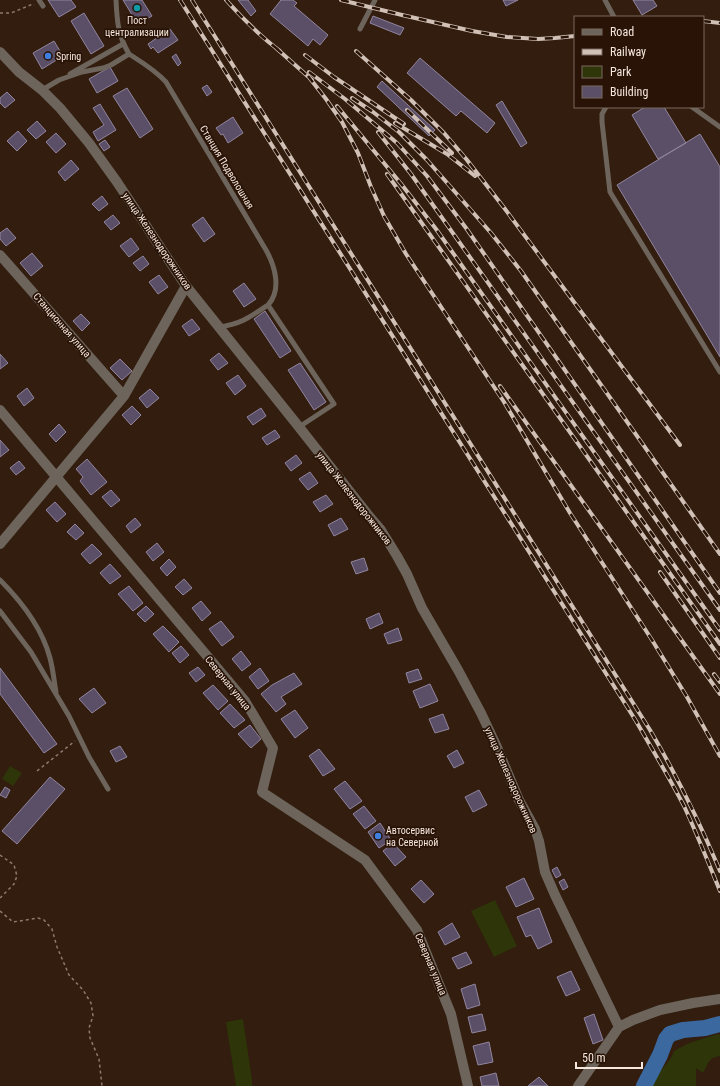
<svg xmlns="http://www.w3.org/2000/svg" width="720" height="1086" font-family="'Roboto Condensed',sans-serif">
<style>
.green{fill:#2e3508}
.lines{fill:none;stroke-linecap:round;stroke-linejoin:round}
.river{stroke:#3b689e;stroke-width:16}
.building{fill:#5b4f67;stroke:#91859f}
.path{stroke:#8d7b6f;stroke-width:1.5;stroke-dasharray:3 3;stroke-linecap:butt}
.lane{stroke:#6d645b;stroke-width:5}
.street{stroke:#6d645b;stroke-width:10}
.rail-casing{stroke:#d1c0b6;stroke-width:4}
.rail{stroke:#281306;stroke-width:2.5;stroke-dasharray:8;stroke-linecap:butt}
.culture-dot{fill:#0f9aa8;stroke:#281306;stroke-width:1.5}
.shop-dot{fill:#3f7fe0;stroke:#281306;stroke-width:1.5}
.labels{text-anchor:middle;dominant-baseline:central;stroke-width:3.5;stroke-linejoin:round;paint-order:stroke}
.poi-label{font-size:10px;fill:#f6e7de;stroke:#281306;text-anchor:start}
.street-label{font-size:10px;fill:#f6e7de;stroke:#281306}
</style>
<rect width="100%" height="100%" fill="#321d0f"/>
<!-- green -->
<path class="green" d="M10 766 22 773 13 786 2 779Z
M495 900 517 946 494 957 471 911Z
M243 1019 252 1080V1086H236L226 1022Z
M718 1034 720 1035V1056C708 1058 709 1063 703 1073L696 1068V1086H649L654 1079 671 1058 674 1051 689 1043Z"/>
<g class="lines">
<!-- river -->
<path class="river" d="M644 1086 660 1055 666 1039 670 1034 683 1030 705 1028 720 1024"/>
</g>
<!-- building -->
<path class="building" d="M48 0H71L76 7 59 17Z
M123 0H142L152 16 145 20 144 18 137 23Z
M238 0H248L256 11 251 16Z
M281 0H293L297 3 294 6 328 35 320 45 313 39 308 46 270 14Z
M503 0H518L506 6Z
M633 0H653L657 6 642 15Z
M84 13 104 46 91 54 71 21Z
M373 16 404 28 400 35 370 23Z
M170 29 178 40 158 53 153 47 151 49 148 44Z
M54 41 63 56 42 69 33 53Z
M176 54 181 63 178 66 172 57Z
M420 58 495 123 487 133 461 111 456 116 407 73Z
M110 67 118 81 97 93 89 79Z
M382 81 435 130 429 136 377 87Z
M207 85 212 92 207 96 202 88Z
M127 88 153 129 140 138 113 96Z
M7 92 15 100 5 108 0 103V98Z
M502 101 527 143 521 147 496 105Z
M100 104 116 130 98 141 93 132 104 125 93 108Z
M645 107H664L686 143 658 159 632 115Z
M233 117 243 133 228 143 223 134 221 135 216 128Z
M37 121 46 131 36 139 27 130Z
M18 131 27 141 17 151 7 141Z
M56 133 66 144 56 153 46 142Z
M700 134 720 167V357L617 185Z
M105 140 110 147 104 151 99 144Z
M71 160 79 169 65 181 58 172Z
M102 196 108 204 99 211 92 204Z
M113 215 120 223 111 230 104 222Z
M203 217 215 234 204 242 192 225Z
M7 228 16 238 6 246 0 239V233Z
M131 238 139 249 129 257 120 246Z
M32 253 43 266 31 276 20 263Z
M143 256 149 264 140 271 133 263Z
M159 275 168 287 158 294 149 282Z
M244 283 256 299 244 307 233 291Z
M265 311 291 351 280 358 254 319Z
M81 314 90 323 82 331 73 321Z
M192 319 200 329 189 336 182 326Z
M219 353 228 363 218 370 210 360Z
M0 354 8 363 0 369Z
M120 359 132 371 122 380 110 368Z
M300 363 326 402 314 410 288 370Z
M238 375 246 386 235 395 226 383Z
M27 388 34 398 24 406 17 396Z
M150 389 159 398 147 408 139 398Z
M132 406 141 415 131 425 122 415Z
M261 408 266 416 253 425 247 417Z
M59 424 66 432 56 442 49 434Z
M275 430 280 437 267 445 262 438Z
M0 440 9 450 0 457Z
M296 455 302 463 291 471 285 463Z
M87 459 107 482 91 495 80 481 83 477 76 469Z
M19 461 25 468 16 475 10 468Z
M310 472 318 483 308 490 299 479Z
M111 490 120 500 111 507 102 497Z
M326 495 333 504 320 512 313 502Z
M55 502 66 514 57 522 46 510Z
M135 518 141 525 131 533 126 526Z
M341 518 348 529 334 536 328 525Z
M75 524 84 533 76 540 67 532Z
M157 543 164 552 153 561 146 552Z
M92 544 102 554 90 564 81 554Z
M364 558 368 570 356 574 351 562Z
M169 559 176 567 167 576 160 568Z
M110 564 121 576 110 584 100 573Z
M184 579 192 588 183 595 175 587Z
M129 586 143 603 133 611 118 594Z
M201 601 211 613 202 621 192 608Z
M146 606 154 614 145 622 137 614Z
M379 613 383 623 370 629 366 619Z
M221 621 234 637 222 646 209 629Z
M163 626 179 642 169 652 153 634Z
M398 628 402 640 388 644 384 634Z
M181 646 189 655 180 663 172 653Z
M241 651 251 664 242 671 232 659Z
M198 667 205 675 196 682 189 673Z
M0 668 57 744 44 753 0 694Z
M260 668 269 681 258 689 249 677Z
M418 669 422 679 409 683 406 673Z
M294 673 302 684 281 697 286 704 276 712 261 694 272 685Z
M430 684 438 701 420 708 413 691Z
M213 685 228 701 218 710 203 693Z
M94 688 106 703 92 713 79 699Z
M230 704 245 720 234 728 220 713Z
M295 710 308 728 295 738 281 719Z
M443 714 449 729 435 733 429 719Z
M250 725 261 739 251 748 238 734Z
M120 746 127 757 116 762 110 751Z
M319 749 335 769 323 776 309 756Z
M457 750 464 763 454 768 447 756Z
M50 777 65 789 17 844 2 831Z
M345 781 362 801 350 809 334 789Z
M5 787 10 790 6 798 0 795Z
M479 790 487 805 473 812 465 797Z
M364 806 376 821 365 829 353 814Z
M380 823 391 840 379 848 368 832Z
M393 843 406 857 395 866 383 851Z
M557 867 561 875 556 878 552 870Z
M524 878 534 899 516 907 506 887Z
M564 879 568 887 563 890 559 882Z
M421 880 434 894 424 903 411 889Z
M539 908 552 942 538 949 531 935 526 937 517 917Z
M452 923 460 937 445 945 438 932Z
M466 952 472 963 458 969 452 958Z
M571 971 580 990 566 996 557 977Z
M475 984 480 1005 467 1009 461 989Z
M482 1014 486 1030 472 1033 468 1017Z
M594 1014 603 1040 593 1044 584 1018Z
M489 1042 493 1062 478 1065 473 1046Z
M496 1073 499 1086H482L480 1077Z
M539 1077 548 1086H528Z"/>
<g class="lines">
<!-- path -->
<path class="path" d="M0 13H11L33 4 34 5
M37 771 75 741
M0 855 14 865 17 876 14 884 0 898
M0 911 13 922 38 918 44 920 52 929 57 947 69 975 83 990 91 1003 93 1016 89 1028 90 1038 99 1059 102 1086"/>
<!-- lane -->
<path class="lane" d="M39 0 43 6
M605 0 614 17
M360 29 375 0
M129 54C143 63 155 70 166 82L266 250C275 266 282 290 268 305
M70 74 123 44
M42 90 59 80 82 72 103 68 111 65 129 54C118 35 117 22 116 0
M606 107 602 114V122L610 192 720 372
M692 107 720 127
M219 327C241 324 250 317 268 305L334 404 299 427
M0 580C22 602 42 628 50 658 53 669 54 681 56 692
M0 611 31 652 69 716 89 757 108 789"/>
<!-- street -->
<path class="street" d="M0 52 19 72 42 90 60 108 89 143 117 182 186 286 299 427 369 516 381 530 397 556 407 574 422 608 458 670 481 713 496 745 519 800 535 829 539 841 545 872 555 895 619 1027
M0 255 124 396
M0 410 245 701 273 748 262 792 365 860 417 930 451 1014 468 1086
M0 544 124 396 186 286
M578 1086 619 1027 633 1020 660 1010 693 1003 720 999"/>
<!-- rail casing -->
<g class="rail-casing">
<path id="rail" d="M180 0 636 721C652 749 669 777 684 806 697 834 708 862 720 891
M192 0 650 730C677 776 700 823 720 871
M226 0C243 19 260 36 280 51
M341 0 402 15 472 31 507 37 538 39 555 38 575 36
M703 21 720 23
M276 48 312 80
M356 51 411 100 444 133 467 160 505 209 680 445
M305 55 334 77 404 124
M309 72 345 99 397 143 427 176 466 228 720 593
M308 76 326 99 342 122 358 153 371 187 384 216 406 254 504 402 570 513 652 640 687 697 720 756
M352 98 373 112 399 132 427 160 491 233 521 271 720 554
M337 106 402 185 436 229 720 630
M407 110 452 153
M395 123 447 154 475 176
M378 132 411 174 720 610
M387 174 720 644
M500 386 720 694
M660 572 720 658
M714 674 720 682"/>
</g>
<!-- rail -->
<use href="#rail" class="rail"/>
</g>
<!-- markers -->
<circle class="culture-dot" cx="137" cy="8" r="4"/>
<g class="shop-dot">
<circle cx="48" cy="56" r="4"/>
<circle cx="378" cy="836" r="4"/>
</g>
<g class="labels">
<!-- poi labels -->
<g class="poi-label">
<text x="137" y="20" text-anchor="middle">Пост<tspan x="137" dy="12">централизации</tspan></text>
<text x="56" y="56">Spring</text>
<text x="386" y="830">Автосервис<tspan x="386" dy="12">на Северной</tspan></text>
</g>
<!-- street labels -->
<g class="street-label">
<text transform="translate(227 167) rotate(59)">Станция Подволошная</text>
<text transform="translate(157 241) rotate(56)">улица Железнодорожников</text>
<text transform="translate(62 325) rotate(49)">Станционная улица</text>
<text transform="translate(354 498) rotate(52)">улица Железнодорожников</text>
<text transform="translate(228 683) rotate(51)">Северная улица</text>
<text transform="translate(511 780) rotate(66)">улица Железнодорожников</text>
<text transform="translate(431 964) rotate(67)">Северная улица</text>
</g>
</g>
<!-- legend -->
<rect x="574" y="16" width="130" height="92" fill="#281306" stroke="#7a685c"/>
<rect x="582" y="29" width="20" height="6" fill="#6d645b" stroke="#7a685c"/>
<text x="610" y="36" font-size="12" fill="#f6e7de">Road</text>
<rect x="582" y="49" width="20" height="6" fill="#d1c0b6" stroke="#7a685c"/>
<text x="610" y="56" font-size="12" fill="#f6e7de">Railway</text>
<rect x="582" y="66" width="20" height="12" fill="#2e3508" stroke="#7a685c"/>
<text x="610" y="76" font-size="12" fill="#f6e7de">Park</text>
<rect x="582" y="86" width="20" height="12" fill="#5b4f67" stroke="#7a685c"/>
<text x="610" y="96" font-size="12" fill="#f6e7de">Building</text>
<!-- scale -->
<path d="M576 1062v6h66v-6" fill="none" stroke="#f6e7de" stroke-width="2"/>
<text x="582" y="1062" font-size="12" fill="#f6e7de" stroke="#281306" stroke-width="3" paint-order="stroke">50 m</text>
</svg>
